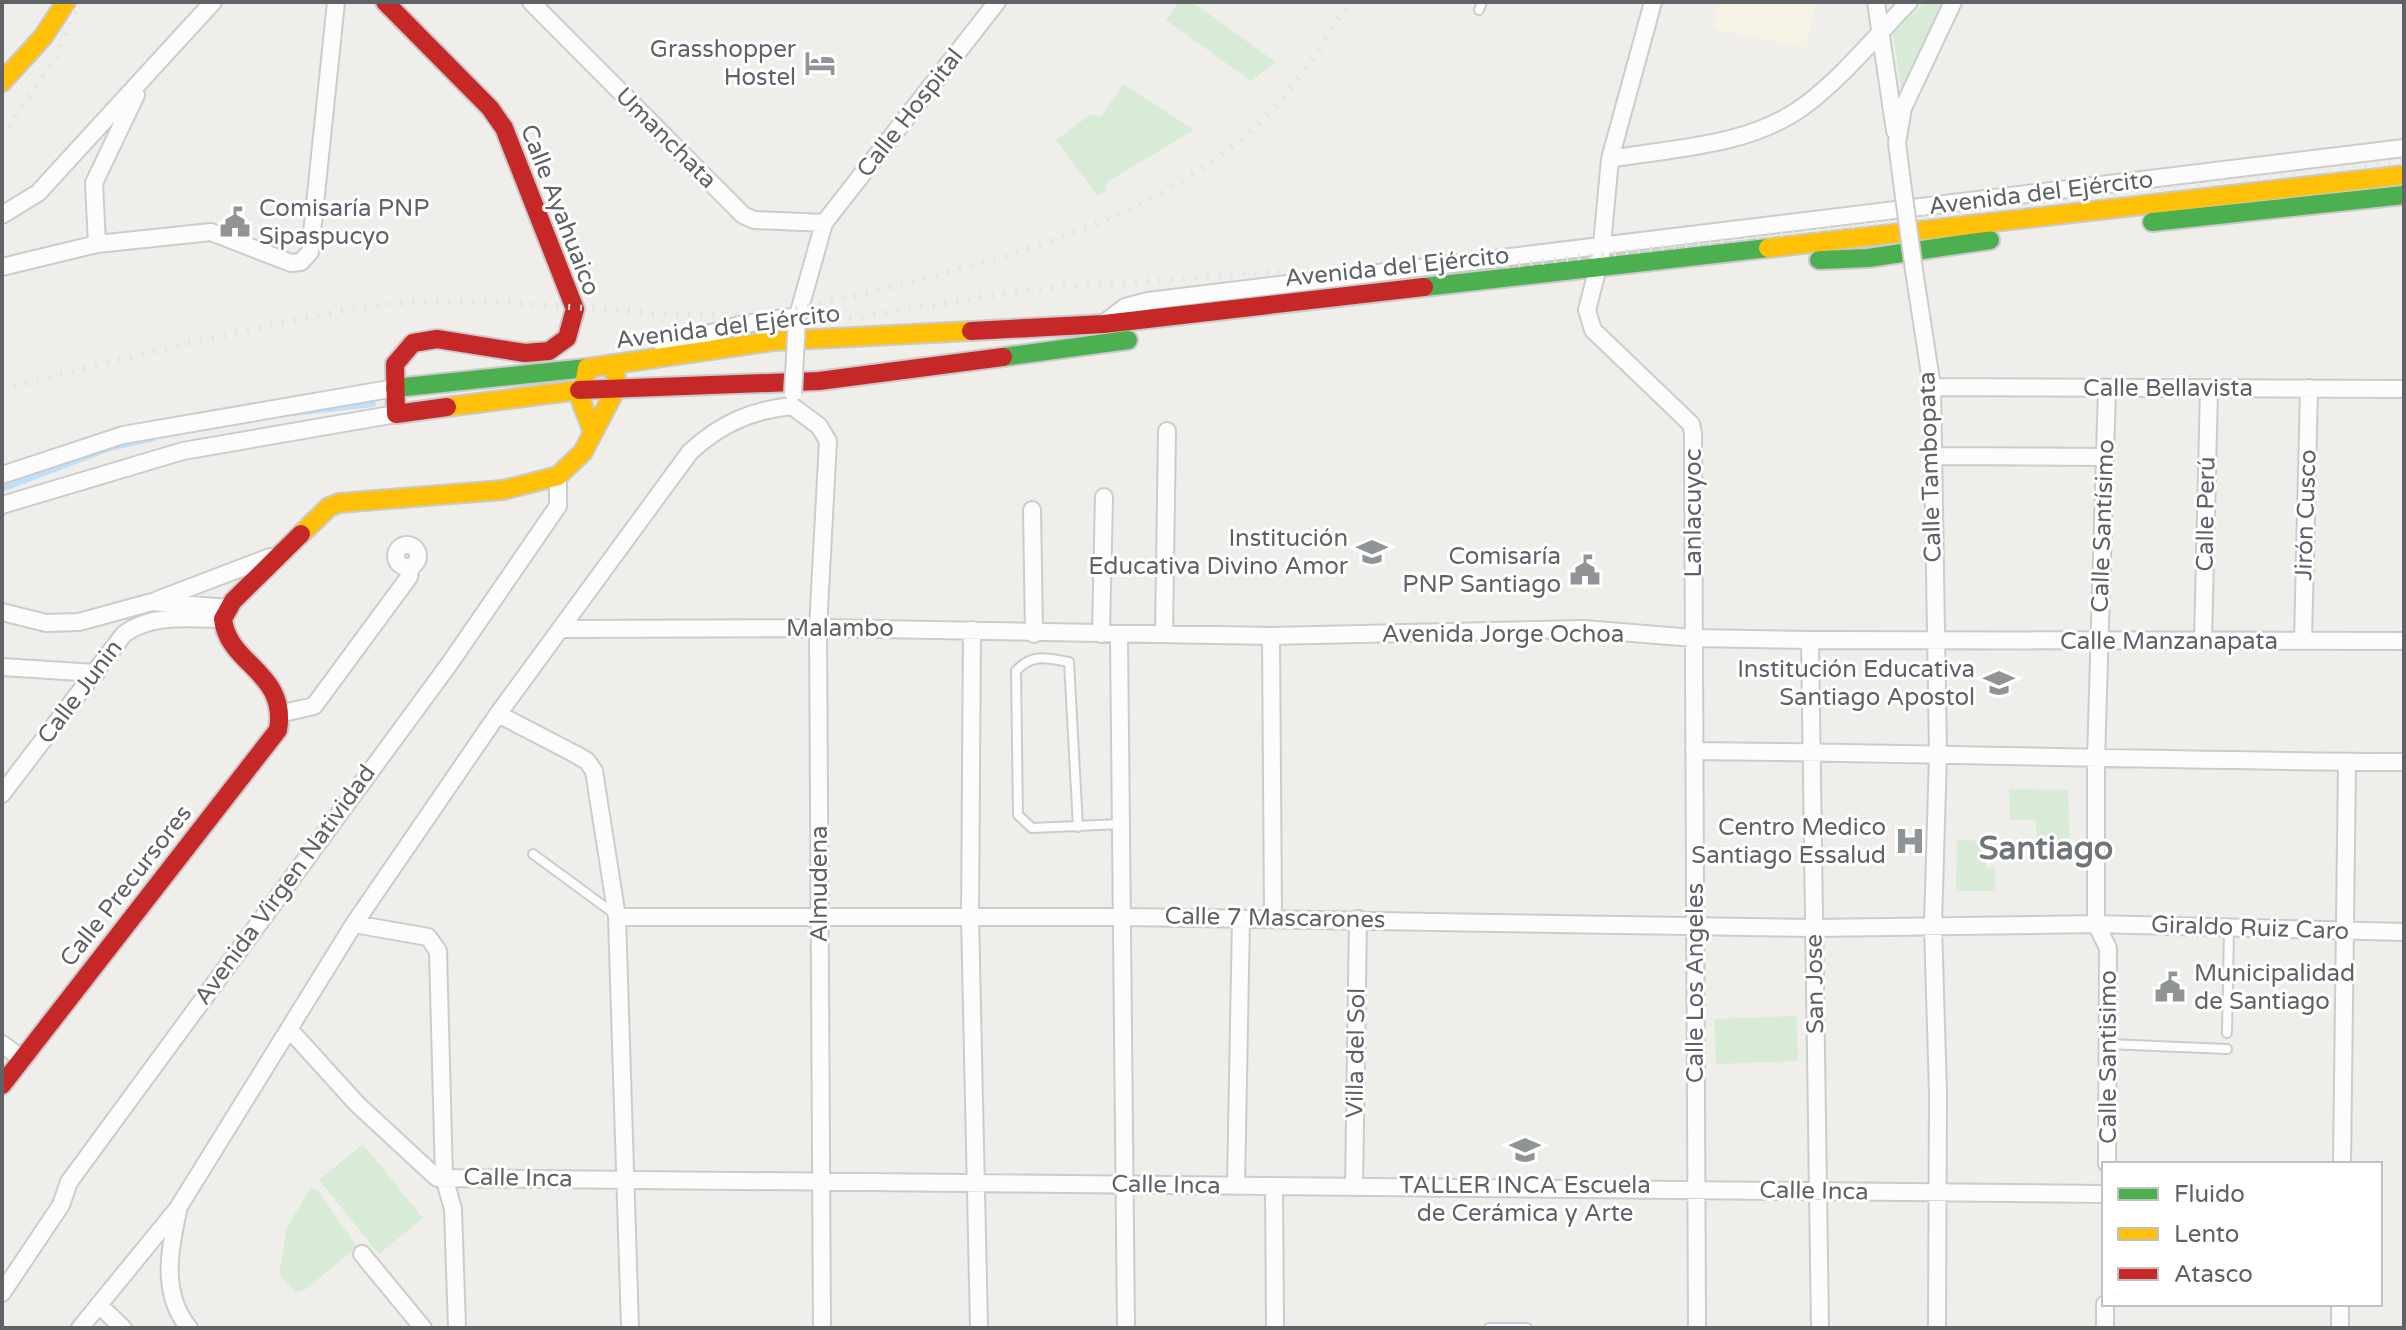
<svg xmlns="http://www.w3.org/2000/svg" width="2406" height="1330" font-family="'Varela Round',sans-serif">
<style>
.commercial{fill:#f7f3e4}
.green{fill:#d8ebd6}
.lines{fill:none;stroke-linecap:round;stroke-linejoin:round}
.stream{stroke:#bfe0f9;stroke-width:6}
.lane-casing{stroke:#cbcccc;stroke-width:12}
.street-casing{stroke:#cbcccc;stroke-width:20}
.fast-casing{stroke:#cacacb;stroke-width:22}
.slow-casing{stroke:#cacacb;stroke-width:22}
.jam-casing{stroke:#cacacb;stroke-width:22}
.lane{stroke:#fdfcfc;stroke-width:8}
.street{stroke:#fdfcfc;stroke-width:16}
.fast{stroke:#4caf50;stroke-width:18}
.slow{stroke:#ffc107;stroke-width:18}
.jam{stroke:#c62828;stroke-width:18}
.rail{stroke:#e4e4e4;stroke-width:6;stroke-dasharray:2 10;stroke-linecap:butt}
.street-bridge-casing{stroke:#cbcccc;stroke-width:20;stroke-linecap:butt}
.street-bridge{stroke:#fdfcfc;stroke-width:16}
.labels{text-anchor:middle;dominant-baseline:central;stroke-width:6;stroke-linejoin:round;paint-order:stroke}
.poi-label{font-size:24px;fill:#5f6368;stroke:#fff;text-anchor:end}
.street-label{font-size:24px;fill:#5f6368;stroke:#fff}
.district-label{font-size:32px;font-weight:bold;fill:#70757a;stroke:#fff}
</style>
<rect width="100%" height="100%" fill="#efeeea"/>
<!-- commercial -->
<path class="commercial" d="M1719 2H1816L1806 48 1713 29Z"/>
<!-- green -->
<path class="green" d="M1179 2H1192L1276 62 1251 81 1166 20Z
M1925 2H1945L1902 94 1893 34Z
M1123 84 1194 130 1107 182 1105 192 1097 195 1056 140 1091 114 1101 117Z
M2009 789 2068 790 2070 843 2037 844 2036 820H2010Z
M1957 840 1986 841V867L1995 868V891H1956Z
M1797 1016 1798 1061 1716 1064 1714 1019Z
M363 1144 423 1218 379 1254 319 1180Z
M311 1188 319 1192 357 1247 306 1289 296 1292 279 1275 287 1227Z"/>
<g class="lines">
<!-- stream -->
<path class="stream" d="M294 413 373 404
M2 489 110 448 154 438"/>
<!-- lane casing -->
<g class="lane-casing">
<path id="lane" d="M1479 10 1482 2
M1078 827 1069 662C1047 658 1032 653 1016 671L1018 815 1032 828 1121 824
M533 854 616 915
M2227 1033 2229 928
M2108 1044 2227 1049
M1489 1328H1527"/>
</g>
<!-- street casing -->
<g class="street-casing">
<path id="street" d="M531 2 743 215 754 220 824 223
M1653 2 1610 159 1601 256 1587 310 1593 330 1691 424 1693 433 1697 1328
M1876 2 1895 131
M1610 159C1674 148 1750 146 1804 106 1843 77 1875 37 1909 2
M1902 182 1897 143 1903 108 1953 2
M2 215 38 193 213 2
M97 244 94 183 136 95
M2 267 97 244 211 232 291 263 301 262 310 252 336 2
M1914 270 1932 387 1938 753 1933 925 1938 1093 1937 1328
M797 319 824 223 997 2
M1108 320 1125 307 1148 301 2404 148
M663 346 744 324 798 316
M1932 387 2404 389
M2107 388 2096 760V924L2108 948 2107 1164
M792 406 819 426 828 441 818 628 822 1328
M1932 456 2105 457
M2 475 123 435 395 388
M2 505 183 451 396 414
M1032 510 1034 634
M396 556a11 11 0 1 1 22 0a11 11 0 1 1-22 0Z
M157 600 270 557
M2 612 46 623 79 622 152 602 229 608
M560 629 818 628 1271 636 1584 629 1693 638 1810 640 2404 641
M972 630 970 917 979 1328
M1164 633 1167 431
M1101 634 1104 497
M1119 635 1126 1328
M1271 636 1273 918
M1810 640 1820 1328
M2203 641 2209 388
M2303 641 2309 388
M2 667 96 673
M283 713 314 706 409 577 411 567
M498 714 575 754 587 761 594 771 617 917 630 1328
M1694 751C1931 753 2167 761 2404 762
M2 794 124 634C153 613 189 619 223 619
M617 917H1123L1814 928 2096 924 2404 932
M354 924 428 937 438 951 444 1177 453 1209 457 1328
M290 1030 357 1104 437 1178 2104 1194
M2 1044 22 1059
M2342 1164 2347 762
M1236 1186 1241 918
M1274 1186 1275 1328
M1354 1187 1358 919
M178 1211C169 1251 161 1294 189 1328
M362 1254 423 1328
M2 1293 61 1205 69 1182 450 663 558 506V476
M100 1306 123 1328
M80 1328 178 1208 354 924 498 714 690 452C720 424 752 410 792 406
M2105 1328V1304
M2340 1328V1304"/>
</g>
<!-- fast casing -->
<g class="fast-casing">
<path id="fast" d="M2152 222 2404 195
M1819 260 1868 258 1990 240
M1424 287 1768 248
M1003 357 1128 340
M395 388 587 368"/>
</g>
<!-- slow casing -->
<g class="slow-casing">
<path id="slow" d="M2 82 43 37 66 2
M1768 248 2404 175
M447 407 579 390
M593 432 581 401 587 368 774 341 971 331
M301 534 329 507 339 503 503 490 558 476 583 452 617 387 615 372"/>
</g>
<!-- jam casing -->
<g class="jam-casing">
<path id="jam" d="M385 2 490 108 504 128 575 309 567 338 549 351 525 353 437 339 413 343 395 364 396 414 447 407
M971 331 1104 324 1424 287
M579 390 819 381 1003 357
M2 1085 278 730C288 672 228 665 223 619L233 601 301 534"/>
</g>
<!-- lane -->
<use href="#lane" class="lane"/>
<!-- street -->
<use href="#street" class="street"/>
<!-- fast -->
<use href="#fast" class="fast"/>
<!-- slow -->
<use href="#slow" class="slow"/>
<!-- jam -->
<use href="#jam" class="jam"/>
<!-- rail -->
<path class="rail" d="M2 137 56 57 79 2
M814 325 1023 290 1263 273 1514 265 2404 161
M2 390C83 368 163 349 244 331 297 320 350 307 403 303 513 295 623 317 733 315 788 314 839 300 892 287 1015 256 1147 219 1246 135 1290 97 1319 50 1349 2"/>
<!-- street-bridge casing -->
<g class="street-bridge-casing">
<path id="street-bridge" d="M1902 182 1914 270
M793 393 797 319"/>
</g>
<!-- street-bridge -->
<use href="#street-bridge" class="street-bridge"/>
</g>
<!-- icons -->
<defs>
<g id="hotel-bare" transform="scale(2.4)"><path d="M-6-4.5h1.5V1H6V5H4.5V3h-9V5H-6ZM-4 0a1.8 1.8 0 1 1 3.6 0ZM.5 0V-2.5h3Q6-2.5 6 0Z" fill="#919496" stroke="#fff" stroke-width="2.5" paint-order="stroke"/></g>
<g id="civic-bare" transform="scale(2.4)"><path d="M-.6-6.5H3V-4.5H.6V-3L4-1V1h2V6H-6V1h2V-1L-.6-3ZM-1.2 2.5V6h2.4V2.5Z" fill="#919496" stroke="#fff" stroke-width="2.5" paint-order="stroke"/></g>
<g id="school-bare" transform="scale(2.4)"><path d="M0-5L7-2L0 1L-7-2ZM-4 1L0 2.5L4 1V4Q0 6-4 4Z" fill="#919496" stroke="#fff" stroke-width="2.5" paint-order="stroke"/></g>
<g id="hospital-bare" transform="scale(2.4)"><path d="M-5-5h3v3.5h4V-5h3V5h-3V1.5h-4V5h-3Z" fill="#919496" stroke="#fff" stroke-width="2.5" paint-order="stroke"/></g>
</defs>
<g fill-rule="evenodd">
<use href="#hotel-bare" x="820" y="63"/>
<use href="#civic-bare" x="235" y="222"/>
<use href="#school-bare" x="1372" y="552"/>
<use href="#civic-bare" x="1585" y="570"/>
<use href="#school-bare" x="1999" y="683"/>
<use href="#hospital-bare" x="1910" y="841"/>
<use href="#civic-bare" x="2170" y="987"/>
<use href="#school-bare" x="1525" y="1150"/>
</g>
<g class="labels">
<!-- poi labels -->
<g class="poi-label">
<text x="796" y="49">Grasshopper<tspan x="796" dy="28">Hostel</tspan></text>
<text x="259" y="208" text-anchor="start">Comisaría PNP<tspan x="259" dy="28">Sipaspucyo</tspan></text>
<text x="1348" y="538">Institución<tspan x="1348" dy="28">Educativa Divino Amor</tspan></text>
<text x="1561" y="556">Comisaría<tspan x="1561" dy="28">PNP Santiago</tspan></text>
<text x="1975" y="669">Institución Educativa<tspan x="1975" dy="28">Santiago Apostol</tspan></text>
<text x="1886" y="827">Centro Medico<tspan x="1886" dy="28">Santiago Essalud</tspan></text>
<text x="2194" y="973" text-anchor="start">Municipalidad<tspan x="2194" dy="28">de Santiago</tspan></text>
<text x="1525" y="1185" text-anchor="middle">TALLER INCA Escuela<tspan x="1525" dy="28">de Cerámica y Arte</tspan></text>
</g>
<!-- street labels -->
<g class="street-label">
<text transform="translate(910 113) rotate(-52)">Calle Hospital</text>
<text transform="translate(666 138) rotate(45)">Umanchata</text>
<text transform="translate(2041 193) rotate(-7)">Avenida del Ejército</text>
<text transform="translate(560 210) rotate(69)">Calle Ayahuaico</text>
<text transform="translate(1397 267) rotate(-6)">Avenida del Ejército</text>
<text transform="translate(728 327) rotate(-7)">Avenida del Ejército</text>
<text x="2168" y="388">Calle Bellavista</text>
<text transform="translate(1930 467) rotate(-92)">Calle Tambopata</text>
<text transform="translate(1693 513) rotate(-90)">Lanlacuyoc</text>
<text transform="translate(2206 514) rotate(-89)">Calle Perú</text>
<text transform="translate(2306 515) rotate(-88)">Jirón Cusco</text>
<text transform="translate(2103 526) rotate(-88)">Calle Santísimo</text>
<text x="840" y="628">Malambo</text>
<text x="1503" y="634">Avenida Jorge Ochoa</text>
<text x="2169" y="641">Calle Manzanapata</text>
<text transform="translate(80 692) rotate(-53)">Calle Junin</text>
<text transform="translate(819 884) rotate(-90)">Almudena</text>
<text transform="translate(285 885) rotate(-54)">Avenida Virgen Natividad</text>
<text transform="translate(126 886) rotate(-52)">Calle Precursores</text>
<text transform="translate(1275 918) rotate(1)">Calle 7 Mascarones</text>
<text transform="translate(2250 928) rotate(2)">Giraldo Ruiz Caro</text>
<text transform="translate(1695 983) rotate(-90)">Calle Los Angeles</text>
<text transform="translate(1815 984) rotate(-91)">San Jose</text>
<text transform="translate(1356 1053) rotate(-89)">Villa del Sol</text>
<text transform="translate(2108 1057) rotate(-90)">Calle Santisimo</text>
<text transform="translate(518 1178) rotate(1)">Calle Inca</text>
<text transform="translate(1166 1185) rotate(1)">Calle Inca</text>
<text transform="translate(1814 1191) rotate(1)">Calle Inca</text>
</g>
<!-- district labels -->
<g class="district-label">
<text x="2046" y="849">Santiago</text>
</g>
</g>
<!-- border -->
<rect width="2406" height="1330" fill="none" stroke="#5f6368" stroke-width="8"/>
<!-- legend -->
<rect x="2102" y="1162" width="280" height="144" fill="#ffffff" stroke="#bfc1c3" stroke-width="2"/>
<rect x="2118" y="1188" width="40" height="12" fill="#4caf50" stroke="#bfc1c3" stroke-width="2"/>
<text x="2174" y="1202" font-size="24" fill="#5f6368">Fluido</text>
<rect x="2118" y="1228" width="40" height="12" fill="#ffc107" stroke="#bfc1c3" stroke-width="2"/>
<text x="2174" y="1242" font-size="24" fill="#5f6368">Lento</text>
<rect x="2118" y="1268" width="40" height="12" fill="#c62828" stroke="#bfc1c3" stroke-width="2"/>
<text x="2174" y="1282" font-size="24" fill="#5f6368">Atasco</text>
</svg>
